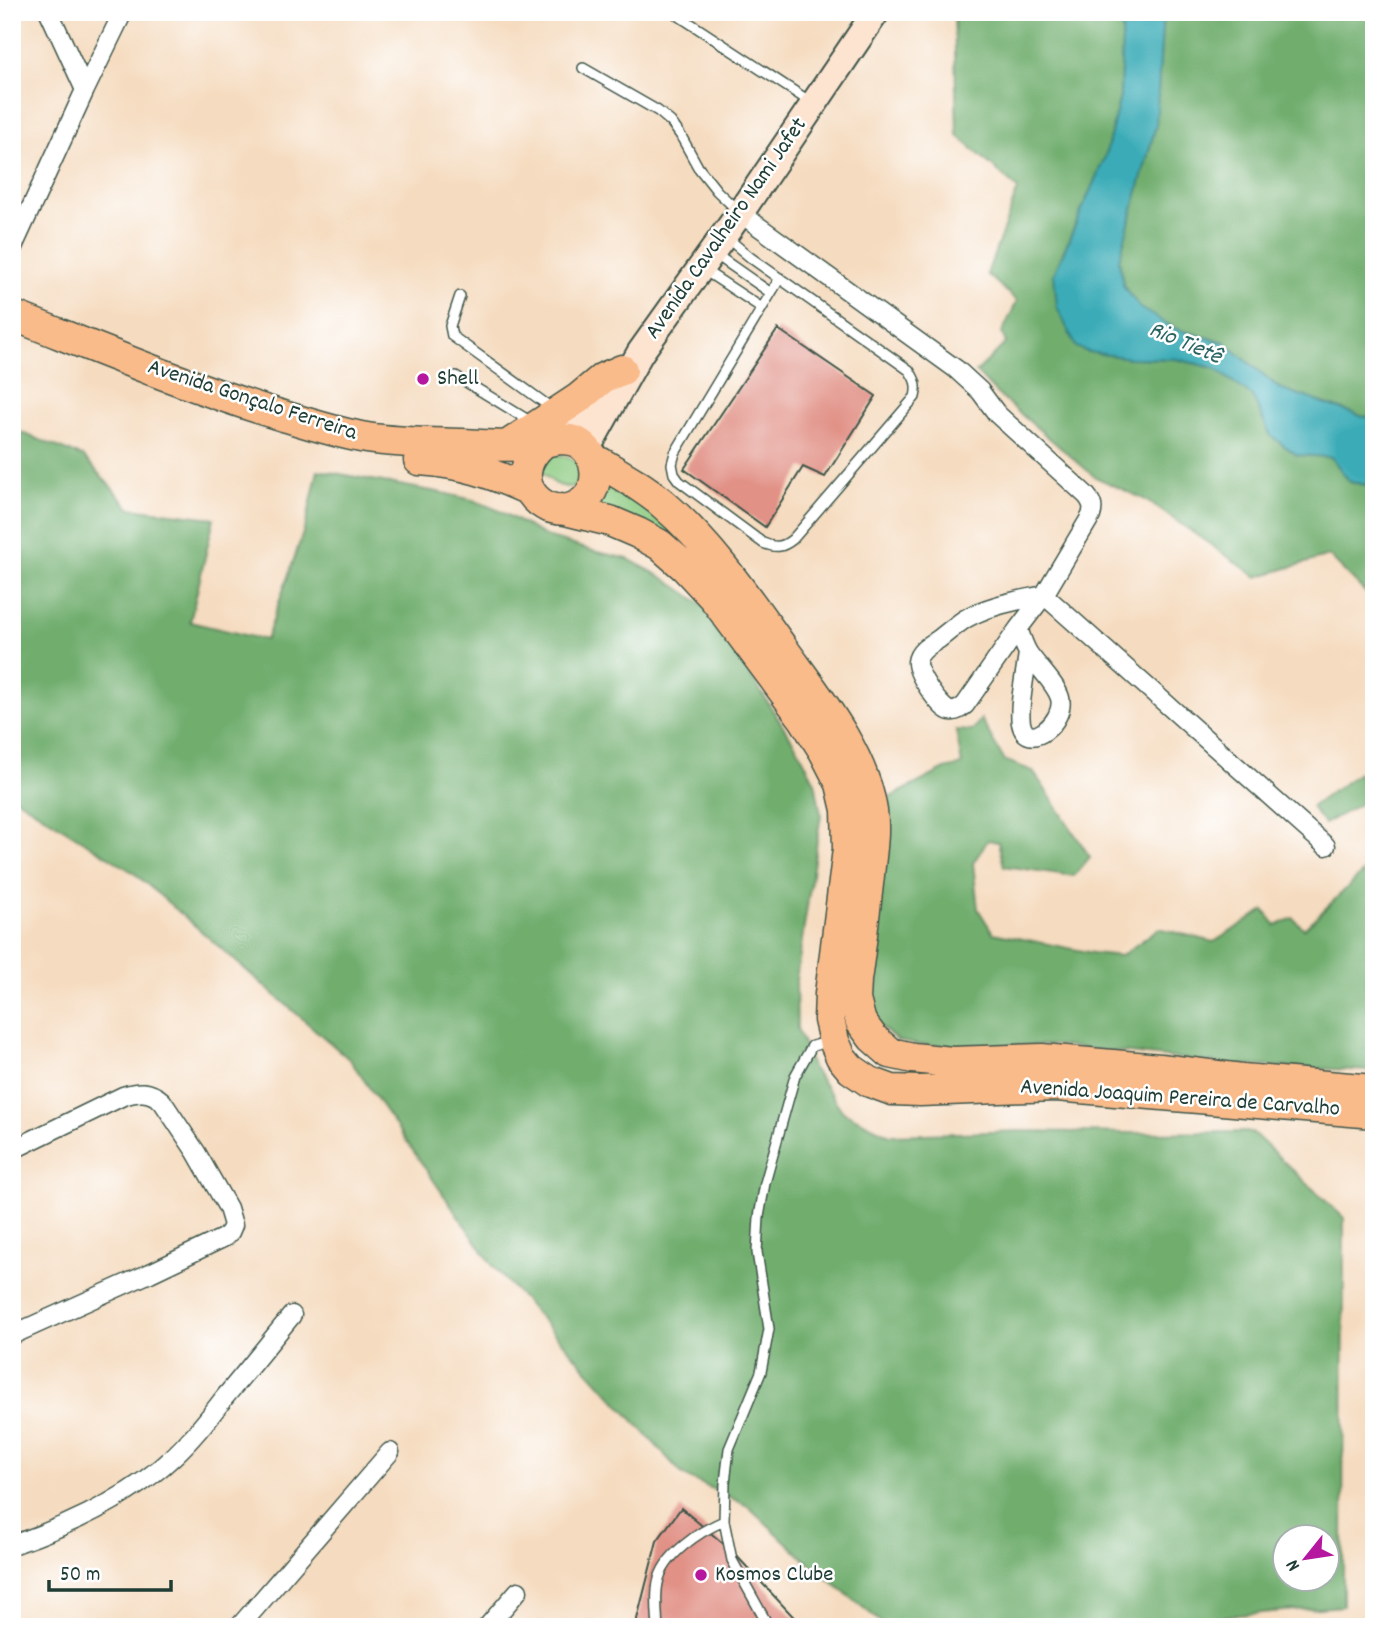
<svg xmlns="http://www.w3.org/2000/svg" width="1386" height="1639" font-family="Dekko,sans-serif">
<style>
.green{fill:#8cca80;stroke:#56845a;stroke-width:2}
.forest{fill:#71ae6e;stroke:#487651;stroke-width:2;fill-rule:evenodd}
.water{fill:#3bacb7;stroke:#2d7476;stroke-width:2}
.building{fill:#e19186}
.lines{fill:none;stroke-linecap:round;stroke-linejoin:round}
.service-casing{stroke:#3f5549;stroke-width:12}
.minor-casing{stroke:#3f5549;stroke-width:21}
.secondary-casing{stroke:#3f5549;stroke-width:30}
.trunk-casing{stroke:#3f5549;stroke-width:33}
.service{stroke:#fff;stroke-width:9}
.minor{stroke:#fff;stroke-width:18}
.secondary{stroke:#fde4d1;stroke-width:26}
.trunk{stroke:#fabb8b;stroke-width:30}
.poi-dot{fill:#b5179e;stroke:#fff;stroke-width:2.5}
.labels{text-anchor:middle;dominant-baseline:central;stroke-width:5;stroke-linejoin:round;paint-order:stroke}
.street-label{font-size:23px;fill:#1f3d34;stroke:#fff}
.poi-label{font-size:23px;fill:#1f3d34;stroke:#fff;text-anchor:start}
.water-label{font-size:24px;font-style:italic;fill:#296462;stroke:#fff}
</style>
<rect width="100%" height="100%" fill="#fff"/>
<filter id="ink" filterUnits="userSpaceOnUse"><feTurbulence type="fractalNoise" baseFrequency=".0143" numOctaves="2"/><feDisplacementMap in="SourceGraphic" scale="14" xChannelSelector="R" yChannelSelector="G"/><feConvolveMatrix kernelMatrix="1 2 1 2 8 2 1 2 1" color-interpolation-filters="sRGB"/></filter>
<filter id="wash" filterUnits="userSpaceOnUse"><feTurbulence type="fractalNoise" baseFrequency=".00686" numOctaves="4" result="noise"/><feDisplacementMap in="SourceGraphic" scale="28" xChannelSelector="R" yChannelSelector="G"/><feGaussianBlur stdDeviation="1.57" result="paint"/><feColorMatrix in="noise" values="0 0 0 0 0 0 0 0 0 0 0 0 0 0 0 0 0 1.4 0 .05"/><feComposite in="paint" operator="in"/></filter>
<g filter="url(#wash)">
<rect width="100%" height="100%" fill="#f5dbbf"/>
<!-- green -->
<path class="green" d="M555 454C569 457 578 460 586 471L581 486C560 490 549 482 538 466L539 460Z
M607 479 657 513 707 567 590 505Z"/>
<!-- forest -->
<path class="forest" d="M954 12H1123L1120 97 1105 157 1054 274 1076 347 1088 352 1130 358 1176 359 1214 368 1252 396 1271 436 1297 455 1331 457 1350 482 1374 486V601L1329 556 1257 577 1146 500 1095 477 996 393 976 372 1006 343 1002 333 1017 301 987 274 1018 189 957 135Z
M1163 12H1374V416L1364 417 1279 388 1224 342 1176 329 1139 308 1123 285 1119 260 1156 125Z
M12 429 84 457 130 508 214 518 190 622 266 640 306 524 318 470 443 493 473 500 500 511 547 537 593 551 628 559 664 578 706 607 798 749 815 782 821 814 796 980 797 1028 812 1067 843 1112 890 1135 1023 1131 1131 1133 1252 1132 1344 1218 1343 1606 1120 1625 1119 1627H887L804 1559 748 1506 683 1475 493 1266 350 1060 134 873 12 796ZM1284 1538H1326V1580H1284Z
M981 719 1004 760 1033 771 1090 857 1074 876 1004 866 998 842 988 840 973 863 978 909 993 933 1093 953 1121 956 1159 928 1214 942 1264 910 1276 926 1293 918 1304 929 1374 862V1071L1239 1065 1055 1045H919L898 1041 877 1024 865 985 883 801 945 769 962 765 956 730 972 731Z
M1374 762V796L1324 824 1311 807Z"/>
<!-- water -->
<path class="water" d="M1123 12H1163L1156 125 1119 260 1123 285 1140 308 1176 329 1224 342 1279 388 1364 417 1374 416V486L1350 482 1331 457 1297 455 1271 436 1252 396 1214 368 1176 359 1130 358 1088 352 1076 347 1057 307 1054 274 1105 157 1120 97Z"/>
<g id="blocks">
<!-- building -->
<path class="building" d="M778 329 876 396 825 477 803 467 765 527 684 469Z
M681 1508 732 1551 803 1627H635L657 1541Z"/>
</g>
</g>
<g filter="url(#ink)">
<use href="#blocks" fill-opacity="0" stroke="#3f5549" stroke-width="2"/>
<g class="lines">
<!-- service casing -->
<g class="service-casing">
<path id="service" d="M673 12 812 103
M583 68 658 111 671 122 681 136 698 167 717 191 737 210
M726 237 751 258 909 370C915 379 918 385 915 397L793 539C782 548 775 548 763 543L679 481 674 474 672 464 675 453 780 278
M715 254 771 293
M704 270 762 308
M460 296 450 326 452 336 553 409
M456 376 533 423
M658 1627C657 1613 655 1597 658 1583 663 1555 700 1531 724 1521
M769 1627 732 1560 724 1521 725 1483 729 1449 761 1372 769 1329 757 1252 759 1217 765 1183 795 1076 812 1046 829 1042"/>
</g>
<!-- minor casing -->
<g class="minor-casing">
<path id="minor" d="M49 12 85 90
M740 213 956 369 980 391 997 414 1086 495C1092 502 1094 507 1091 516L1044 595 1018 629C1022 638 1024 647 1029 654 1038 667 1056 684 1060 698 1066 721 1027 754 1021 723 1018 707 1026 670 1028 653
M12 249 85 90 123 12
M1044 595 1326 846
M1018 629 965 705C960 709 956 712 950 711 940 709 916 672 917 662 918 651 931 644 939 639 948 632 956 625 965 619 989 605 1017 601 1044 595
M12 1150 123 1096C138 1091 149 1090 162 1101L196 1152 228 1208 233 1225 230 1232 225 1237 150 1273 12 1335
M12 1545C71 1525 130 1498 175 1455 193 1438 209 1418 224 1398 247 1371 269 1343 292 1315
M239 1627 390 1452
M487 1627 518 1591"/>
</g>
<!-- secondary casing -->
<g class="secondary-casing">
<path id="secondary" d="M555 439 599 393
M586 450 640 353 740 213 876 12"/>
</g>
<!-- trunk casing -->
<g class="trunk-casing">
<path id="trunk" d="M12 315C101 350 189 387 280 415 308 423 337 433 367 438 398 443 430 443 462 444 485 445 508 447 530 445 546 443 561 435 577 442 598 453 602 485 584 501 552 529 499 483 542 444
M511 443 579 398 603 378 622 370
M591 457C616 472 641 485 662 503 711 545 747 598 784 650 817 696 864 754 872 811 875 832 871 854 869 875 865 910 861 945 856 980L855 1000 861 1022 873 1038 890 1053 913 1058 952 1062 1042 1059 1160 1069 1242 1079 1374 1090
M419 460C464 463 489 472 529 490
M561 509 610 521 638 533 660 545 685 567 714 598 804 719 824 751 841 784 847 810 848 849 830 994 829 1020 834 1041 841 1057 851 1069 870 1082 892 1090 920 1091 1056 1086 1374 1113"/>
</g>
<!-- service -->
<use href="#service" class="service"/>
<!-- minor -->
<use href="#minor" class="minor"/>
<!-- secondary -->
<use href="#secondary" class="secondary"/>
<!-- trunk -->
<use href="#trunk" class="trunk"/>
</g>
</g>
<!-- markers -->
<g class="poi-dot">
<circle cx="423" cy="379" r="7"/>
<circle cx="701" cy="1575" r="7"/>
</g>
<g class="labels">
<!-- street labels -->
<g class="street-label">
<text transform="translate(727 229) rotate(-55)">Avenida Cavalheiro Nami Jafet</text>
<text transform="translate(252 401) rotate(18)">Avenida Gonçalo Ferreira</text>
<text transform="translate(1180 1099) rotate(4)">Avenida Joaquim Pereira de Carvalho</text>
</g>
<!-- poi labels -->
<g class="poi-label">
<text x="437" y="379">Shell</text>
<text x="715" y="1575">Kosmos Clube</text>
</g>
<!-- water labels -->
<g class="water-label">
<text transform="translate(1185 344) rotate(23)">Rio Tietê</text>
</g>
</g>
<!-- margin -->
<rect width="1386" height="1639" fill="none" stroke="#fff" stroke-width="42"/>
<!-- north arrow -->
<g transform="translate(1306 1558) rotate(240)"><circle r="33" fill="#ffffff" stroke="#a5b1ae" stroke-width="2"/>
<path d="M0-5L12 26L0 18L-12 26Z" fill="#b5179e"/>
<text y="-10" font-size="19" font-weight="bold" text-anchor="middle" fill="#1f3d34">N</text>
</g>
<!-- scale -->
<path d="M49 1580v10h122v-10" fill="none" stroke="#1f3d34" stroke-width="3.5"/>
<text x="60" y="1580" font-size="21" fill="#1f3d34" stroke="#ffffff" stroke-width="5" paint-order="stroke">50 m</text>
</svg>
